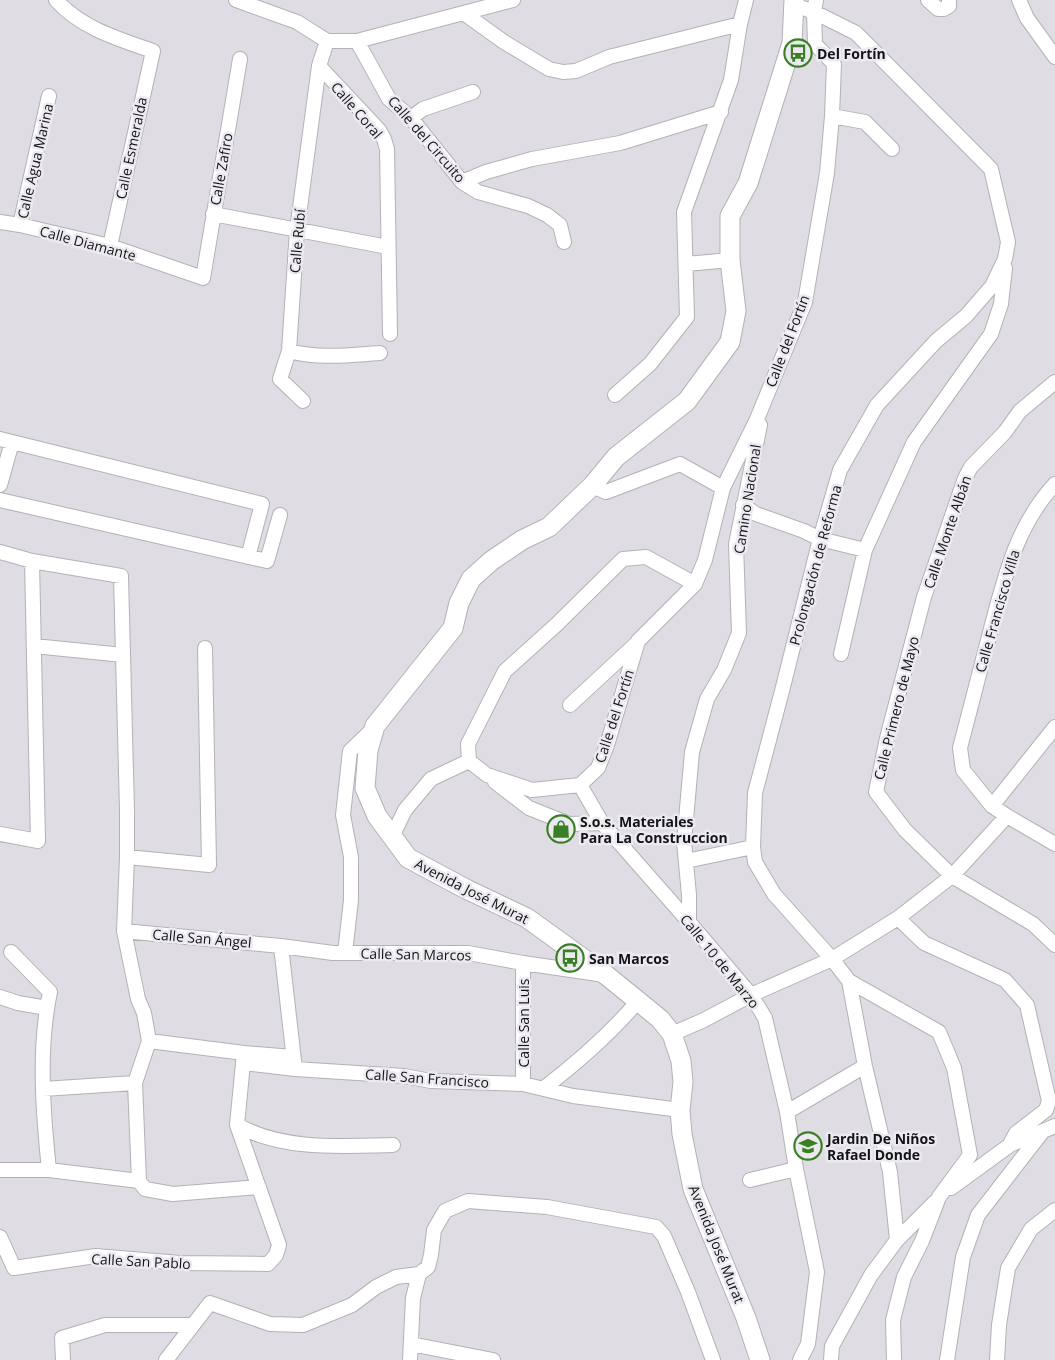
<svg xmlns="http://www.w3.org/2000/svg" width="1055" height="1360" font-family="'Open Sans',sans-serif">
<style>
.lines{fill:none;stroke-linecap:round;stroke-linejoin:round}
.street-casing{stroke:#b3b1b7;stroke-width:16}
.secondary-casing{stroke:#b3b1b7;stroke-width:21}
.street{stroke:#fff;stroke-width:14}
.secondary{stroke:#fff;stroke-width:19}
.labels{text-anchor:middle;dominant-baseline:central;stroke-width:5;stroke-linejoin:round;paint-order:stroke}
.poi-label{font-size:14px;font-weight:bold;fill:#141416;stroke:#eceaf0;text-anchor:start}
.street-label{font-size:14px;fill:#141416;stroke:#eceaf0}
</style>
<rect width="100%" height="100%" fill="#dfdde3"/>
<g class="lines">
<!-- street casing -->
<g class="street-casing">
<path id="street" d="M56 0C81 28 118 39 153 51L110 246
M236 0 297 22 327 41
M928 0 938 9H944L949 6V0
M1019 0 1027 18 1055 57
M794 5 814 12 856 33 991 169 1008 242 1005 259 992 286 966 316 936 341 877 405 840 470 820 539 782 691 755 793 753 847 755 862 774 894 832 959 849 981 865 1066 890 1172 897 1240
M465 14 504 42 549 69 563 72 576 71 609 57 740 24
M327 41H357L513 0
M357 41 389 99 411 118 462 182 478 192 528 206 547 215 560 225 564 242
M319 66 379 130 384 139 387 149 390 334
M832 116 865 122 892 149
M411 118 423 109 473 92
M462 182 486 172 532 159 620 143 721 112
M213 214 388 247
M0 222 20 225 110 246 203 278 240 59
M20 225 49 96
M686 264 730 260
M289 351C319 359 350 355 380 353
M1055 382 1020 411 1005 432 971 467 965 478 924 597 887 738 876 792 905 830 952 876 1033 924 1055 945
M615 395 650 364 687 317 684 212 731 80 740 24 746 0
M303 401 280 379 289 351 297 230 319 66 327 41
M0 439 262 504 248 557
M1055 484C1014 528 1003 584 988 640 979 676 969 712 960 748L963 770 992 806 1007 816 1055 844
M0 485 12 442
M592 486 606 492 680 464 723 488
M0 500 267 561 280 515
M743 505 756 514 804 531 820 539 865 550
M0 552 32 561 121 576 127 811V857L124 931 138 999 144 1013 149 1041 135 1083 139 1181
M34 646 123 655
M841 654 865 550 914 442 991 334 1001 304 1005 268
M570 705 638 642
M469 761 487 775 532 790 580 785 602 823 689 922 751 995 765 1018 787 1112 796 1169 817 1272 808 1344 800 1360
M469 761 468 744 505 671 556 625 623 559 646 557 695 584
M495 782 529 808 569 824 602 823
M580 785 598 768 607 745 638 641 695 584 705 560 723 488 757 419 805 302 827 173 832 116 834 64 815 44 814 12 816 0
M992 806 1055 727
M0 834 38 841 32 561
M392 837 405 810 431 779 469 761
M127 857 209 865 205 648
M686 861 753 847
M898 918 924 943 1005 980 1027 1005 1049 1101 1046 1110 1016 1133 1010 1144
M689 922V895L684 842 692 752 707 699 724 670 739 633 736 544 760 425
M124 931 281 946 333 953H468L523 963 605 975
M281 946 295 1069
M11 952 50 992C38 1049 43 1112 49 1170
M345 953 351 900V857L343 815 350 751 374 728
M849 981 939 1032 954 1068 970 1155 939 1197 922 1241 904 1277 893 1320 894 1360
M0 997 18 1003 47 1008
M672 1034 704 1020 751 995 832 959 898 918 952 876 1007 816
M149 1041 244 1053 243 1063 295 1069 404 1076 431 1081 523 1084 573 1096 680 1110
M244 1053 293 1057
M523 1084V963
M544 1088C578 1062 610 1034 638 1001
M43 1089 135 1083
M787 1112 865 1066
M237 1125C284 1151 341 1146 393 1145
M0 1170H49L139 1181
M750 1180 796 1169
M139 1181 145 1189 173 1194 259 1187
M951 1188 1010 1145 1055 1126
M0 1237 14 1268 96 1256 180 1263 268 1264 276 1255 279 1245 237 1125 243 1063
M411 1344 493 1360
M63 1360 62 1338 105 1325H192
M166 1360 210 1303 270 1324 303 1325 352 1305 376 1287 396 1277 419 1274 428 1267 431 1255 434 1230 445 1211 468 1201 547 1207 656 1227 664 1236 688 1292 713 1360
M410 1360 413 1298 419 1274
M831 1360 832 1346 871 1275 897 1240 935 1202
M947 1360 963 1257 978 1215 1043 1131
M997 1360 999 1325 1008 1268 1031 1229 1055 1210"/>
</g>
<!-- secondary casing -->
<g class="secondary-casing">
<path id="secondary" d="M760 1360 746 1318 693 1189 682 1134 680 1110 683 1082 681 1061 672 1034 660 1019 638 1001 606 975 527 918 466 889 408 858 377 816 365 788 368 750 375 726 453 628 459 603 471 579 491 561 522 540 549 527 592 486 616 457 687 401 730 342 736 311 730 260V216L748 183 792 43 794 0"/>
</g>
<!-- street -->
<use href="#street" class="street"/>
<!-- secondary -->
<use href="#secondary" class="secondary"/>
</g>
<!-- icons -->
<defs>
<g id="bus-ring" transform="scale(1.4375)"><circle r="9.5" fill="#eceaf0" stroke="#398024" stroke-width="1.5"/><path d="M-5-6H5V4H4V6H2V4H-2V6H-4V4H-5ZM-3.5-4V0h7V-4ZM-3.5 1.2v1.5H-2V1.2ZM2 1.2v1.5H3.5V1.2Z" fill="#398024"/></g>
<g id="shop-ring" transform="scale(1.4375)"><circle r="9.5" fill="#eceaf0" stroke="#398024" stroke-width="1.5"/><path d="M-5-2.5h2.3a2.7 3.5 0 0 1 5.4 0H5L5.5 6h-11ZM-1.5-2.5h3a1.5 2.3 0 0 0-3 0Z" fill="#398024"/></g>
<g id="school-ring" transform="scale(1.4375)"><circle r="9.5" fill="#eceaf0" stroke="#398024" stroke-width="1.5"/><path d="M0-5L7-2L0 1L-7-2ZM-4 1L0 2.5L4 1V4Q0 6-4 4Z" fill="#398024"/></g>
</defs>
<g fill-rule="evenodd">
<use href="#bus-ring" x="798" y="53"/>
<use href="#shop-ring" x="561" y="829"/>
<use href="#bus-ring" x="570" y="958"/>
<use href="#school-ring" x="808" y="1146"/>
</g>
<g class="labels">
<!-- poi labels -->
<g class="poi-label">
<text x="817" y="53">Del Fortín</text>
<text x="580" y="821">S.o.s. Materiales<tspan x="580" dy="16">Para La Construccion</tspan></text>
<text x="589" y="958">San Marcos</text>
<text x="827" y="1138">Jardin De Niños<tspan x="827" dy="16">Rafael Donde</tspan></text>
</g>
<!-- street labels -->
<g class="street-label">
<text transform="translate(357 110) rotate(49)">Calle Coral</text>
<text transform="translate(427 139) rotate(49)">Calle del Circuito</text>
<text transform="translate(131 148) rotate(-78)">Calle Esmeralda</text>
<text transform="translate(35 161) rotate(-77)">Calle Agua Marina</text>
<text transform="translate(221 169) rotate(-80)">Calle Zafiro</text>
<text transform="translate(297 241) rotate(-85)">Calle Rubí</text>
<text transform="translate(88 243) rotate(15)">Calle Diamante</text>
<text transform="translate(787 341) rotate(-69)">Calle del Fortín</text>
<text transform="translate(747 499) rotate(-81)">Camino Nacional</text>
<text transform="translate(947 532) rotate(-71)">Calle Monte Albán</text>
<text transform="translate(815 565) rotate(-75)">Prolongación de Reforma</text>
<text transform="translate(997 611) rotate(-74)">Calle Francisco Villa</text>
<text transform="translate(896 708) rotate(-76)">Calle Primero de Mayo</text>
<text transform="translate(614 716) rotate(-72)">Calle del Fortín</text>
<text transform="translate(472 891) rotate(27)">Avenida José Murat</text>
<text transform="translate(202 938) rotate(5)">Calle San Ángel</text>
<text transform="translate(416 954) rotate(1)">Calle San Marcos</text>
<text transform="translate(720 961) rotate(51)">Calle 10 de Marzo</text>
<text transform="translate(523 1023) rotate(-90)">Calle San Luis</text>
<text transform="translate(427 1078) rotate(4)">Calle San Francisco</text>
<text transform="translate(717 1244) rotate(68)">Avenida José Murat</text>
<text transform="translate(141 1261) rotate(3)">Calle San Pablo</text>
</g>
</g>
</svg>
